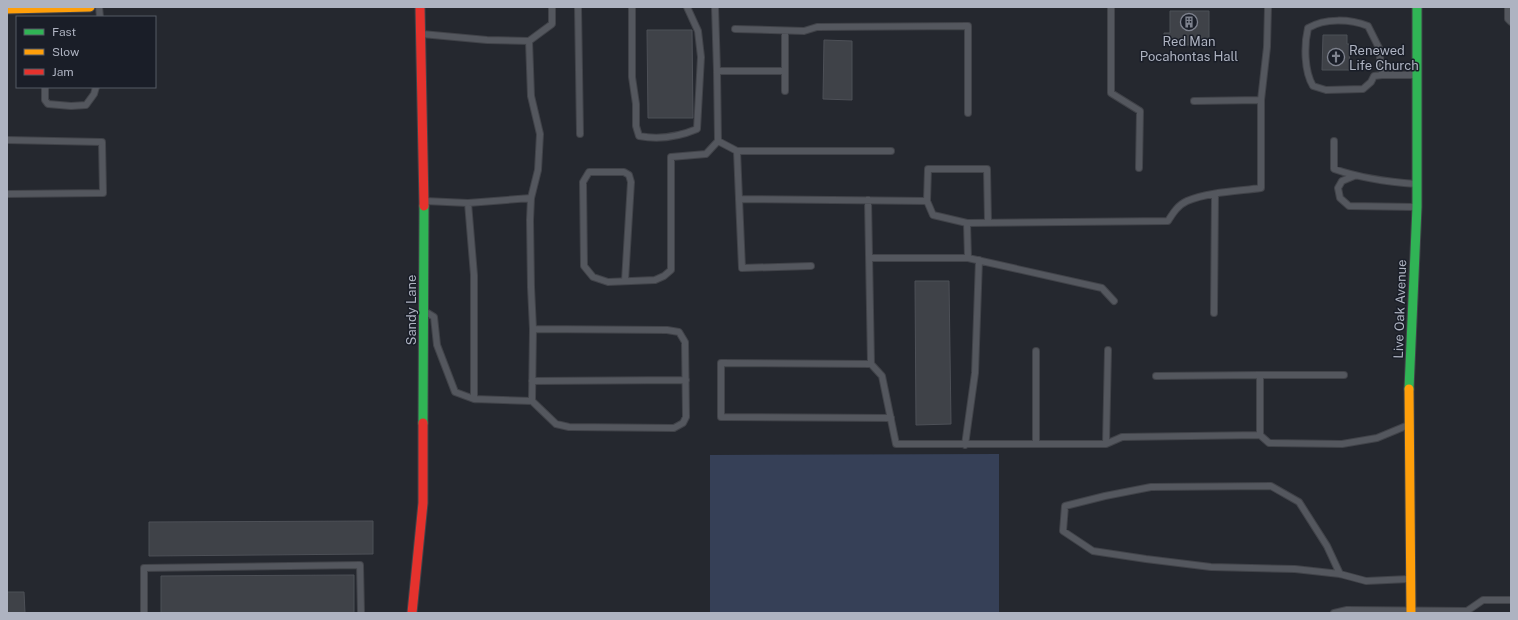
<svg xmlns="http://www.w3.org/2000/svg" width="1518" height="620" font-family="'Public Sans',sans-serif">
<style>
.water{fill:#364057}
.building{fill:#3f4248;stroke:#4d5057}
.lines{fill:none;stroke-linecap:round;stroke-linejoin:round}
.lane-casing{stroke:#414349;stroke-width:8}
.fast-casing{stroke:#414349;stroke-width:11}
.slow-casing{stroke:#414349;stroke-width:11}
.jam-casing{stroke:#414349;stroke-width:11}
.lane{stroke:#54575e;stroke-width:6}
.fast{stroke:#30b455;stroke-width:9}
.slow{stroke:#ff9f0a;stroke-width:9}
.jam{stroke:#e5322d;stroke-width:9}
.labels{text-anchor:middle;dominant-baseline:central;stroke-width:3;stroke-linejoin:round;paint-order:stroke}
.poi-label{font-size:13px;fill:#aeb3c1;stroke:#1a1e28}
.street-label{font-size:13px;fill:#aeb3c1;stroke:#1a1e28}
</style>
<rect width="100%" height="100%" fill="#25282f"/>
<!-- water -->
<path class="water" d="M999 454V613H710V455Z"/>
<!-- building -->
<path class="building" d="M1170 11H1209V45H1164V33H1170Z
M647 30H692L693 118H648Z
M1323 35H1347V44H1349L1350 70H1322Z
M824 40 852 41V100L823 99Z
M915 281H949L951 424 916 425Z
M373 521V554L149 556V522Z
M354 575V613H161V576Z
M7 592H24L25 613H7Z"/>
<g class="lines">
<!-- lane casing -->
<g class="lane-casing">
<path id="lane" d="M99 7 100 17
M578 7 580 134
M632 7V77L636 104V126L639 136C660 140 678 137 697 129L701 57 698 31 687 7
M715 7 717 71H785
M1111 7V93L1140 111 1139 168
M1508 7V19L1511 22
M735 29 804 31 817 27 968 26V113
M422 34 487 40 529 41 531 96 540 134 538 170 531 198 530 220 531 287 533 329 532 401 556 424 569 427 674 428 683 423 686 417 685 342 679 332 667 330 533 329
M529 41 552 24V7
M717 71 718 141 737 151
M1382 75 1374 76 1371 82 1363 89 1326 90 1313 86C1304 71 1304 45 1308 28 1325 18 1350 19 1368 26L1379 48 1382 75H1414
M45 87V100L48 104 71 106 86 105 94 94 96 87
M785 91V31
M1194 101 1261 100 1267 47 1268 7
M7 140 102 142 103 193 7 194
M1334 141V169C1360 178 1388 182 1416 184
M1354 176 1342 181 1338 188 1340 198 1349 206 1416 207
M531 198 468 203 474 275V399L532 401
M739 199 737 151H891
M868 200 871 364 882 376 896 444H1106L1122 437 1260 435 1269 443 1342 444 1377 438 1406 426
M425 201 468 203
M988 222 987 169H928L927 201 933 215 967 223 1168 221C1173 213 1178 205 1187 201 1208 192 1239 191 1261 188V100
M967 223 968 258 1102 288 1114 301
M869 258H968
M811 266 742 268 739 199 927 201
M625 281 631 182 629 175 624 172H589L583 182 584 266 593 277 608 282 655 280 664 276 671 270V157L706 154 718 141
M426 312 434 317 437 345 455 392 474 399
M1214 313 1215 195
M1036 351V444
M871 364 721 363V417L891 418
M1156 376 1260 375
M532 381 686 380
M1260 435V375H1344
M1106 444 1108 350
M965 445 975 373 979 260
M1340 574 1327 546 1299 502 1271 486 1151 487 1105 496 1065 506 1063 531 1093 551 1146 559 1211 567 1295 569 1340 574 1366 581 1409 579
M144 613V568L360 565 361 613
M1334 613 1347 610 1467 611 1483 600H1511"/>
</g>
<!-- fast casing -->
<g class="fast-casing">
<path id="fast" d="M1409 389 1417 207V7
M423 423 424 206"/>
</g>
<!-- slow casing -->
<g class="slow-casing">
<path id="slow" d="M7 9 90 7
M1409 389 1411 613"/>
</g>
<!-- jam casing -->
<g class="jam-casing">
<path id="jam" d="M420 7 424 206
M412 613 423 503V423"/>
</g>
<!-- lane -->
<use href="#lane" class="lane"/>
<!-- fast -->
<use href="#fast" class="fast"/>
<!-- slow -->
<use href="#slow" class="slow"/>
<!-- jam -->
<use href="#jam" class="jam"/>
</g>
<!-- icons -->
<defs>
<g id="building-ring" transform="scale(0.9)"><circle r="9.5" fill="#1a1e28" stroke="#7e828e" stroke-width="1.5"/><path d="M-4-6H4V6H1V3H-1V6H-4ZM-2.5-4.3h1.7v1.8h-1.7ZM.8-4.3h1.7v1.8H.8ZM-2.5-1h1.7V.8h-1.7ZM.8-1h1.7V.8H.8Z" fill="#7e828e"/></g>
<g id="church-ring" transform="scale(0.9)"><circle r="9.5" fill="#1a1e28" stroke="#7e828e" stroke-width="1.5"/><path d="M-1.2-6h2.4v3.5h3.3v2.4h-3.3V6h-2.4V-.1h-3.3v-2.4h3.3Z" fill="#7e828e"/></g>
</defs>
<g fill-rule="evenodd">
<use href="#building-ring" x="1189" y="22"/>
<use href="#church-ring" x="1336" y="57"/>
</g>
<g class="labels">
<!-- poi labels -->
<g class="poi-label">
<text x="1189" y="41">Red Man<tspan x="1189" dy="15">Pocahontas Hall</tspan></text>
<text x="1349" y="50" text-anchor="start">Renewed<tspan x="1349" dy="15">Life Church</tspan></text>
</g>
<!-- street labels -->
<g class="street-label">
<text transform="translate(1400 309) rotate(-88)">Live Oak Avenue</text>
<text transform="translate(411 310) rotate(-90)">Sandy Lane</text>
</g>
</g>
<!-- border -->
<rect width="1518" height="620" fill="none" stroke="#aeb3c1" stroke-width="16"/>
<!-- legend -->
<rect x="16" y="16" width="140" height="72" fill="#1a1e28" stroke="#555a65"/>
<rect x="24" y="29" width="20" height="6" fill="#30b455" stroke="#555a65"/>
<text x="52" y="36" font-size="12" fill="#aeb3c1">Fast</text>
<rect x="24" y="49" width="20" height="6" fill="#ff9f0a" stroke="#555a65"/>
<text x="52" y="56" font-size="12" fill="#aeb3c1">Slow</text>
<rect x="24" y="69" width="20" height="6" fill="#e5322d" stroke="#555a65"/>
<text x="52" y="76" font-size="12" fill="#aeb3c1">Jam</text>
</svg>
